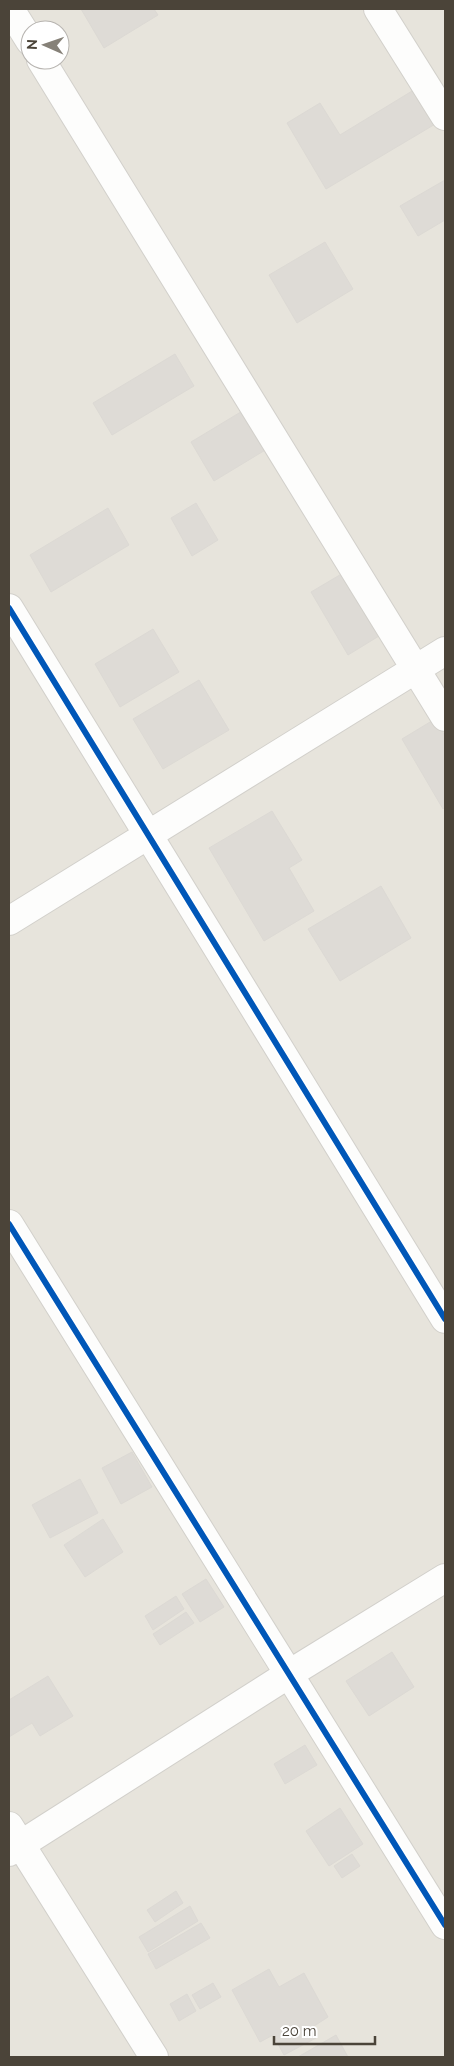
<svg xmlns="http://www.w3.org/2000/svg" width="454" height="2066" font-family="Raleway,sans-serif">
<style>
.residential{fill:#e7e4dc;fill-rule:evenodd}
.building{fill:#dedbd6;stroke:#dcd9d4}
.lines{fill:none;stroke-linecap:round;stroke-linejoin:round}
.minor-casing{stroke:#d2d0cb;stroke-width:30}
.minor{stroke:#fdfdfc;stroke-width:28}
.cycleway-casing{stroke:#fff;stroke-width:9}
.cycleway{stroke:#0057b8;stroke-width:6}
</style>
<rect width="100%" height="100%" fill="#f4f2ee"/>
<!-- residential -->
<path class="residential" d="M9 9H445V2057H9ZM30 30H60V60H30Z"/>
<!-- building -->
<path class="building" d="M81 9H154L158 15 104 48Z
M417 88 437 123 326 189 287 123 320 103 340 135Z
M445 180V220L418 236 400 206Z
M325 242 353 289 297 323 269 275Z
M175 354 194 386 112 435 93 403Z
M244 410 267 449 214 481 191 442Z
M196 503 218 540 192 556 171 518Z
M108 508 129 545 51 592 30 555Z
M355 566 392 628 348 655 311 592Z
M153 629 179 672 120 707 95 664Z
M199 680 229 730 163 769 133 719Z
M435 719 445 736V807L443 809 402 739Z
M272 811 302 860 289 868 314 911 264 941 209 848Z
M381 886 411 938 340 981 308 929Z
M132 1452 152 1487 121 1504 102 1468Z
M80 1479 98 1513 50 1538 32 1505Z
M103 1519 123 1552 85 1577 64 1545Z
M206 1579 224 1607 200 1622 182 1594Z
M176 1596 184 1609 153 1630 145 1616Z
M186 1612 194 1623 160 1645 153 1634Z
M392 1652 414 1687 369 1716 346 1681Z
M48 1676 73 1716 40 1736 32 1723 9 1737V1700Z
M305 1745 317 1765 285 1784 274 1764Z
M340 1808 363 1844 329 1866 306 1831Z
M352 1854 360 1866 342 1878 334 1866Z
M176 1891 183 1903 155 1922 147 1910Z
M190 1906 198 1921 148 1952 139 1937Z
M201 1923 210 1938 156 1969 148 1954Z
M269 1969 279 1987 304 1973 328 2017 311 2028 316 2038 284 2055 273 2035 260 2042 232 1990Z
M213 1983 221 1997 200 2009 192 1995Z
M187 1994 196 2011 179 2021 170 2004Z
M336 2035 348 2057H298Z"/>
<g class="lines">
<!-- minor casing -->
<g class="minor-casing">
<path id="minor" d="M10 9 30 41
M378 9 445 116
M41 60 445 717
M9 608 445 1319
M9 921 445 651
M9 1224 445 1925
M9 1826 154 2057
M9 1852 289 1674 445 1578"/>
</g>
<!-- minor -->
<use href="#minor" class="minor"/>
<!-- cycleway casing -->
<g class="cycleway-casing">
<path id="cycleway" d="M9 608 445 1319
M9 1224 445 1925"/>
</g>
<!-- cycleway -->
<use href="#cycleway" class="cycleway"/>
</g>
<!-- border -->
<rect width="454" height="2066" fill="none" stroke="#4b4439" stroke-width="20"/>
<!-- north arrow -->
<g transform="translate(45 45) rotate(272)"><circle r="24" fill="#ffffff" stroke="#b7b4b0"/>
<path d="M0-4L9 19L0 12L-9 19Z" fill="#868178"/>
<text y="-8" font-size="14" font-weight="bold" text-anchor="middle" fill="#4b4439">N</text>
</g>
<!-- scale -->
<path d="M274 2036v8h101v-8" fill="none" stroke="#4b4439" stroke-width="2.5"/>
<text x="282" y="2036" font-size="15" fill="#4b4439" stroke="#ffffff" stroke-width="4" paint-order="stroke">20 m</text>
</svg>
